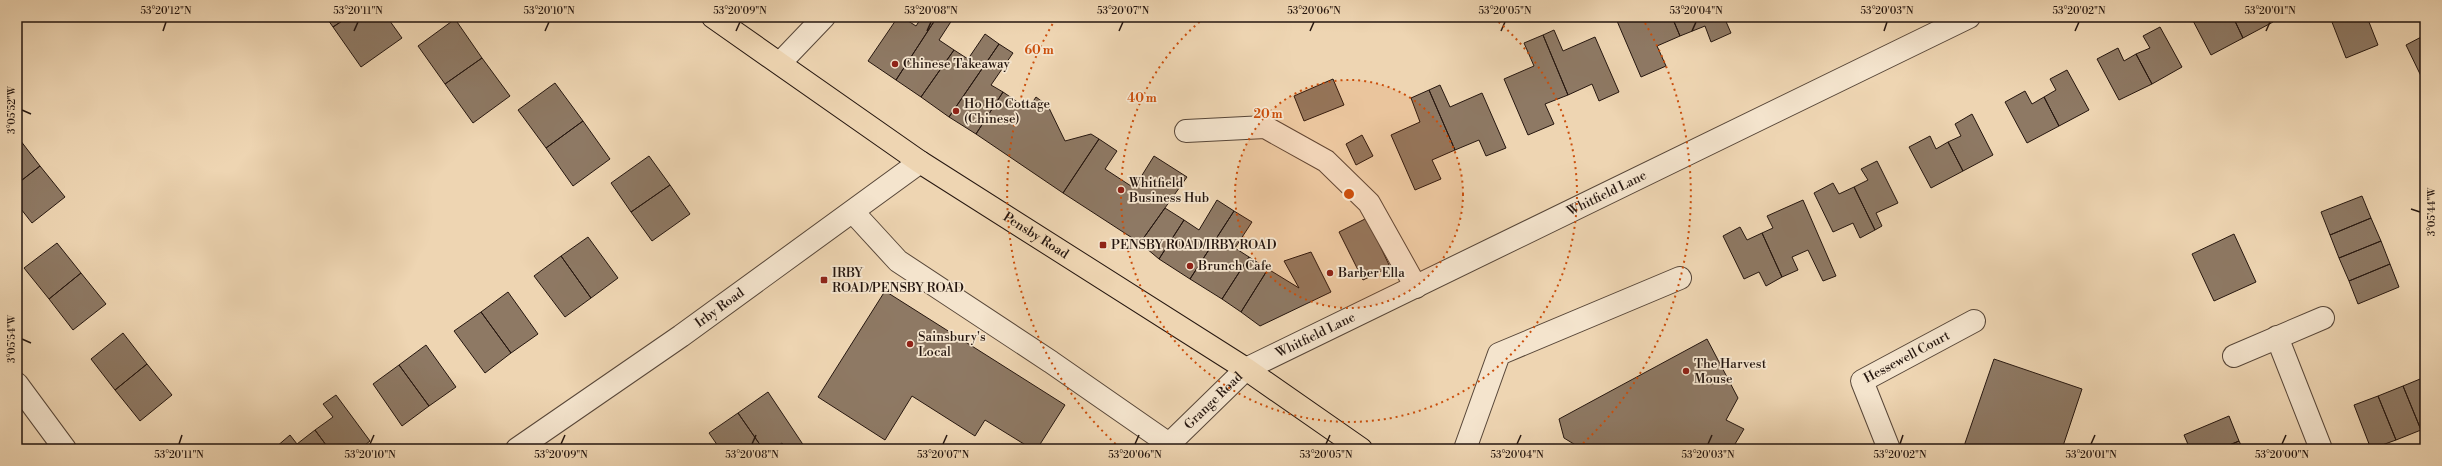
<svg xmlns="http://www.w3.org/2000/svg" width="2442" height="466" font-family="'Libre Bodoni',serif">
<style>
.building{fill:#8e7964;stroke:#25160f}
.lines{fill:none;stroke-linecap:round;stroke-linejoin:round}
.minor-casing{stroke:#574638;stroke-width:24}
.major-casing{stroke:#25160f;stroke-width:24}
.minor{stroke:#f4e4cd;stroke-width:22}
.major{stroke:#eed5b2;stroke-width:22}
.ticks{fill:none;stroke:#25160f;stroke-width:1.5}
.ring{fill:none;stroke:#cb4f0c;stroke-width:2;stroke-dasharray:2 4}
.poi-dot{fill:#8f2418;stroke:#f4e4cd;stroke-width:1.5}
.labels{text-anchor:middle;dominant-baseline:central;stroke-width:3.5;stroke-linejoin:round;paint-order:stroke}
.poi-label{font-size:13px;fill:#25160f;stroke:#f4e4cd;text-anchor:start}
.street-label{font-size:13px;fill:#25160f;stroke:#f4e4cd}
.centre{fill:#cb4f0c;stroke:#f4e4cd;stroke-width:2}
.ring-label{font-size:12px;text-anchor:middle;font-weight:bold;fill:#cb4f0c;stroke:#f4e4cd;stroke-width:3.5;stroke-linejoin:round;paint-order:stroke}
.neatline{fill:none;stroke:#25160f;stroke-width:1.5}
.ticks-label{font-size:10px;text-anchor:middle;fill:#25160f}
</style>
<rect width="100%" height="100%" fill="#eed5b2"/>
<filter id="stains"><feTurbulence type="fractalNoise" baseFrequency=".005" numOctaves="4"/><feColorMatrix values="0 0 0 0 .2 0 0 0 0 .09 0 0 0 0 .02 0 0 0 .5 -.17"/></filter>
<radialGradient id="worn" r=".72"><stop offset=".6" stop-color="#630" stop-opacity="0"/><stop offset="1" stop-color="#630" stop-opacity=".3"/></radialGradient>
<!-- building -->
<path class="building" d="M326 17H348L333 27Z
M348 17H387L402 38 361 67 333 27Z
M898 17H902L916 26 922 17H937L896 80 868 61Z
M937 17H954L939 40 954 50 921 97 896 80Z
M1625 17H1672L1680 36 1657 46 1666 66 1641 77 1617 21Z
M1672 17H1724L1731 33 1711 42 1705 26 1680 36Z
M2191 17H2233L2243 38 2211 55Z
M2233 17H2271L2273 22 2243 38Z
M2330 17H2367L2378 45 2346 58Z
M455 19 482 58 445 84 418 46Z
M2160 27 2182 67 2152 84 2136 54 2150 48 2143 36Z
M1554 30 1563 51 1595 37 1619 92 1599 101 1592 84 1568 95 1543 35Z
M985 34 999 44 949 117 921 97 954 50 968 59Z
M1543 35 1568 95 1545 104 1554 124 1528 135 1504 79 1534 66 1524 43Z
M2425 35V74L2421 76 2406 45Z
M999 44 1013 53 991 85 1003 92 976 134 949 117Z
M2118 48 2124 61 2136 54 2152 84 2119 100 2097 59Z
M482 58 510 96 473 123 445 84Z
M2067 70 2089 110 2059 126 2044 97 2056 90 2050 79Z
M1333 79 1344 105 1304 121 1294 96Z
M555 83 583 121 546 148 518 110Z
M1440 85 1450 107 1482 93 1506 148 1486 156 1479 140 1455 150 1429 90Z
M1429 90 1455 150 1432 160 1441 179 1415 190 1391 135 1420 122 1411 98Z
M2025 91 2032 104 2044 97 2059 126 2027 143 2005 102Z
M1003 92 1028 109 1036 97 1048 106 1065 141 1091 134 1099 139 1063 193 976 134Z
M1972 114 1993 155 1963 171 1948 142 1961 136 1955 124Z
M583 121 610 159 573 186 546 148Z
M1362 135 1373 156 1356 165 1346 144Z
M17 136 40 166 17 184Z
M1930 136 1936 149 1948 142 1963 171 1931 188 1909 147Z
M1099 139 1117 151 1105 169 1134 188 1154 156 1187 177 1140 243 1063 193Z
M649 156 670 185 631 212 611 183Z
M1877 161 1898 203 1876 213 1882 226 1875 230 1854 187 1868 180 1861 169Z
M40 166 65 197 32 223 17 204V184Z
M1833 183 1839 194 1854 187 1875 230 1860 238 1853 223 1833 232 1814 193Z
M670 185 690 214 652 241 631 212Z
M2362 196 2371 218 2330 235 2321 212Z
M1217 200 1234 211 1190 279 1159 259 1184 220 1199 230Z
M1803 200 1836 276 1823 281 1808 250 1792 257 1798 270 1782 277 1762 233 1773 228 1767 216Z
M1165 208 1184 220 1159 259 1140 243Z
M1234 211 1252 222 1235 248 1249 257 1222 299 1190 279Z
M1367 218 1390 267 1363 280 1339 232Z
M2371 218 2381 241 2339 258 2330 235Z
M1740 227 1747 240 1762 233 1782 277 1766 286 1759 272 1744 279 1723 236Z
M2234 234 2256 282 2214 301 2192 254Z
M588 237 618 278 591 298 561 256Z
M2381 241 2390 264 2349 281 2339 258Z
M57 243 81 273 49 299 24 268Z
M1311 252 1331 292 1260 326 1241 312 1268 269 1299 288 1284 261Z
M561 256 591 298 565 317 534 276Z
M1249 257 1268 269 1241 312 1222 299Z
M2390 264 2399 287 2358 304 2349 281Z
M81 273 106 304 73 330 49 299Z
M885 291 1065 405 1037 449H1032L985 420 975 436 912 396 885 440 818 397Z
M508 292 538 334 511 353 481 312Z
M481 312 511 353 485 373 454 331Z
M123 333 147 364 115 390 91 359Z
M1707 339 1738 398 1726 420 1744 429 1732 449H1582L1564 438 1559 419Z
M426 345 456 387 429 406 399 365Z
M1994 359 2082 389 2062 449H1963Z
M147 364 172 395 140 421 115 390Z
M399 365 429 406 402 426 373 384Z
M2425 377V428L2421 430 2403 386Z
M2403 386 2421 430 2396 440 2378 396Z
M768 392 806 449H786L782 443 773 449H763L738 413Z
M336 395 370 441 360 449H329L315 430 333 417 323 404Z
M2378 396 2396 440 2371 449 2354 405Z
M738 413 763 449H720L709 433Z
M2229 416 2239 441 2220 449H2190L2184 435Z
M315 430 329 449H277L276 447 290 435 297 444Z
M2239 441 2243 449H2220Z"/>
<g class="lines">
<!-- minor casing -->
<g class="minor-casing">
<g id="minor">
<path d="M780 63 824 17"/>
<path d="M1186 131 1265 127 1326 161 1369 203 1416 287"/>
<path d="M853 212 898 261 1051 362 1169 444"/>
<path d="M2277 337 2321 449"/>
<path d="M2234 356 2323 318"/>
<path d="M17 384 65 449"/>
<path id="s1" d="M517 449 681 336 920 162"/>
<path id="s2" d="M1164 449 1246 369 1969 17"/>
<path d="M1465 449 1499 354 1680 278"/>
<path id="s3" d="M1889 449 1862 381 1974 321"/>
</g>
</g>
<!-- major casing -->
<g class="major-casing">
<g id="major">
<path id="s4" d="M713 17 920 162 1246 369 1361 449"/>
</g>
</g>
<!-- minor -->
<use href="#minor" class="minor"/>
<!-- major -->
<use href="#major" class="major"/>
</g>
<!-- ticks -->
<path class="ticks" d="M163 31 166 22M354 31 358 22M545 31 549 22M736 31 740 22M927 31 931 22M1119 31 1123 22M1310 31 1314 22M1501 31 1505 22M1692 31 1696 22M1884 31 1887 22M2075 31 2079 22M2266 31 2270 22M22 110 31 114M2411 209 2420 212M22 339 31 343M179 444 182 435M370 444 374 435M561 444 565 435M752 444 756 435M943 444 947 435M1135 444 1139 435M1326 444 1330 435M1517 444 1521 435M1708 444 1712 435M1900 444 1903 435M2091 444 2095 435M2282 444 2286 435"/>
<!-- distance rings -->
<circle cx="1349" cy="194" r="114" fill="#cb4f0c" fill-opacity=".12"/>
<g class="ring">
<circle cx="1349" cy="194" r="114"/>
<path d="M1494 18A228 228 0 1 1 1204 18"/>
<path d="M1120 448A342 342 0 0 1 1056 18M1642 18A342 342 0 0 1 1578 448"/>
</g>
<!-- markers -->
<g class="poi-dot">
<circle cx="895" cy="64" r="4"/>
<circle cx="956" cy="111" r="4"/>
<circle cx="1121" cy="190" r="4"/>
<rect x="1099" y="241" width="8" height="8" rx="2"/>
<circle cx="1190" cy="266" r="4"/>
<circle cx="1330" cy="273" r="4"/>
<rect x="820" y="276" width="8" height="8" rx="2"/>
<circle cx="910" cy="344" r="4"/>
<circle cx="1686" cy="371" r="4"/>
</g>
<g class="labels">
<!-- poi labels -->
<g class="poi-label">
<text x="903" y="64">Chinese Takeaway</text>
<text x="964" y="104">Ho Ho Cottage<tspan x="964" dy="15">(Chinese)</tspan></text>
<text x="1129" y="183">Whitfield<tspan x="1129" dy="15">Business Hub</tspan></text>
<text x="1111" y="245">PENSBY ROAD/IRBY ROAD</text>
<text x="1198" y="266">Brunch Cafe</text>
<text x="832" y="273">IRBY<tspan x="832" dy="15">ROAD/PENSBY ROAD</tspan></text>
<text x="1338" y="273">Barber Ella</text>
<text x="918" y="337">Sainsbury's<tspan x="918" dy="15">Local</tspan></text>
<text x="1694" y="364">The Harvest<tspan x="1694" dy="15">Mouse</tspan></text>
</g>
<!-- street labels -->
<g class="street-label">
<text stroke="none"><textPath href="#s2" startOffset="516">Whitfield Lane</textPath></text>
<text stroke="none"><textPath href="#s4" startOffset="390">Pensby Road</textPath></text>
<text stroke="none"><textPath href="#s1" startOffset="247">Irby Road</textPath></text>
<text stroke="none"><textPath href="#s2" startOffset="192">Whitfield Lane</textPath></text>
<text stroke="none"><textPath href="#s3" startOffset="124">Hessewell Court</textPath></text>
<text stroke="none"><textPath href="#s2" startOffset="69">Grange Road</textPath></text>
</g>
</g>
<circle cx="1349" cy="194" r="6" class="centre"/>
<g class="ring-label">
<text x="1039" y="54">60 m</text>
<text x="1142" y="102">40 m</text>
<text x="1268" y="118">20 m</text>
</g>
<!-- margin -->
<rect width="2442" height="466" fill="none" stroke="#eed5b2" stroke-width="44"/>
<rect x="22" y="22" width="2398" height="422" class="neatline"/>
<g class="ticks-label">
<text x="166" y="14">53°20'12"N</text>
<text x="358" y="14">53°20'11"N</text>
<text x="549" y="14">53°20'10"N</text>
<text x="740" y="14">53°20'09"N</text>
<text x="931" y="14">53°20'08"N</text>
<text x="1123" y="14">53°20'07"N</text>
<text x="1314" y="14">53°20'06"N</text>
<text x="1505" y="14">53°20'05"N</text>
<text x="1696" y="14">53°20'04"N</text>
<text x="1887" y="14">53°20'03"N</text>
<text x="2079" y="14">53°20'02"N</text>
<text x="2270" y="14">53°20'01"N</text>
<text transform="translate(11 110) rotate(-90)" y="4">3°05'52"W</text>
<text transform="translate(2431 212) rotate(-90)" y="4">3°05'44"W</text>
<text transform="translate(11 339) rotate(-90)" y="4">3°05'54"W</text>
<text x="179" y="458">53°20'11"N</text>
<text x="370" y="458">53°20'10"N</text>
<text x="561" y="458">53°20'09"N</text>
<text x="752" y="458">53°20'08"N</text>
<text x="943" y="458">53°20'07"N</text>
<text x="1135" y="458">53°20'06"N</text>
<text x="1326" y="458">53°20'05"N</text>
<text x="1517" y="458">53°20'04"N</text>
<text x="1708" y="458">53°20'03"N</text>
<text x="1900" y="458">53°20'02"N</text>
<text x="2091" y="458">53°20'01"N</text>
<text x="2282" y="458">53°20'00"N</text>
</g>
<rect width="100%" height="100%" filter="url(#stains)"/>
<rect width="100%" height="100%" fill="url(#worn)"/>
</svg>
